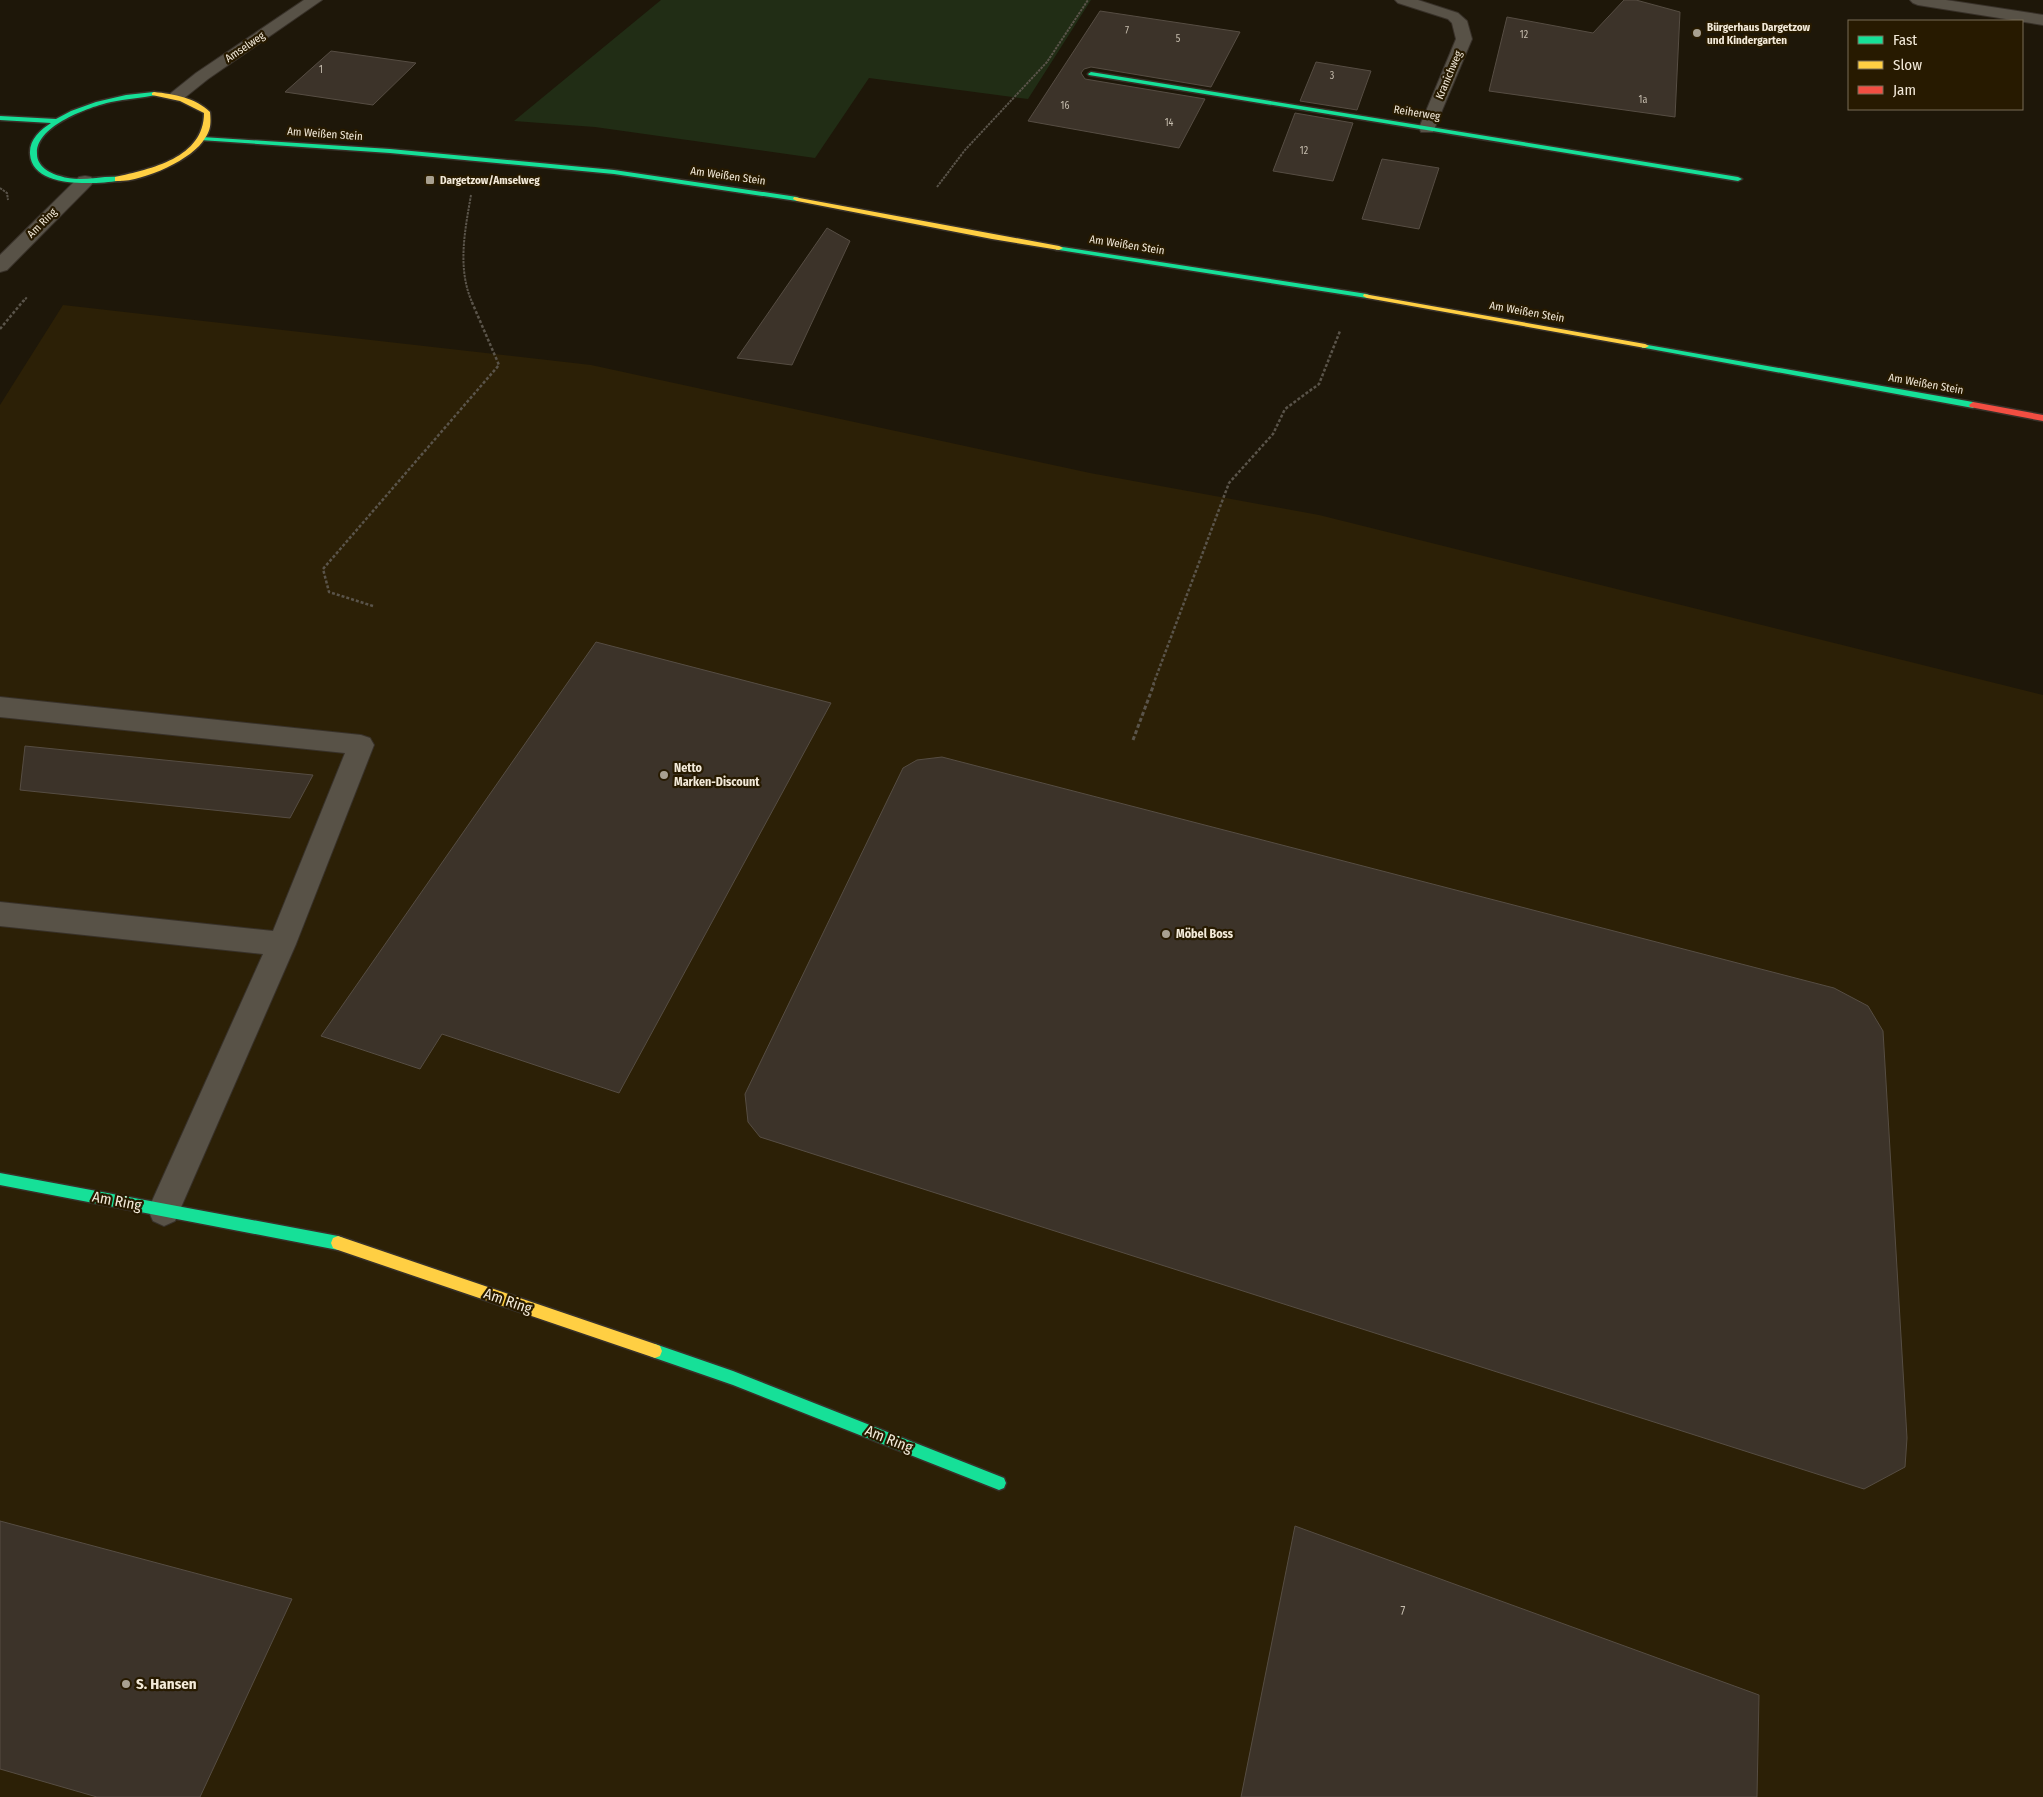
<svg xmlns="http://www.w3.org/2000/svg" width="2043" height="1797" font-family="'Fira Sans Condensed',sans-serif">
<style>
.built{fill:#2c2006}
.green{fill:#212d15}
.building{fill:#3c3329;stroke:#564d43}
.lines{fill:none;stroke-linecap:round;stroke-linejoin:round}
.lane-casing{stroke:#383129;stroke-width:2}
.street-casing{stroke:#383129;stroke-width:2}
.fast-casing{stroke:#383129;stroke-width:3}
.slow-casing{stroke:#383129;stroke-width:3}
.jam-casing{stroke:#383129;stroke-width:3}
.path-far2{stroke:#5a544a;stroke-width:2;stroke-dasharray:2.5 1;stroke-linecap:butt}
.path-far1{stroke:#5a544a;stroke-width:2.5;stroke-dasharray:3 2;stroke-linecap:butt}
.path{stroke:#5a544a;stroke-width:3;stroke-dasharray:4 2.5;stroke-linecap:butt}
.lane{fill:#585247;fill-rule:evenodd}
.street{fill:#585247;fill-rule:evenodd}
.fast{fill:#16e098;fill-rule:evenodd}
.slow{fill:#ffcf43;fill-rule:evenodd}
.jam{fill:#f24e42;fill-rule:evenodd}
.poi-dot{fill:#a8a090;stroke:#271a00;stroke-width:2}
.labels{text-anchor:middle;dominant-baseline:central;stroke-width:4.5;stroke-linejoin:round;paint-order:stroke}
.number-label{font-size:10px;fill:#c5bcad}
.far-poi-label{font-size:11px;font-weight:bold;fill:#f3ead9;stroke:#271a00;text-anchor:start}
.far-street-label{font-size:11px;fill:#f3ead9;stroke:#271a00}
.poi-label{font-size:12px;font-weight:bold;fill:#f3ead9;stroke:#271a00;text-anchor:start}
.near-number-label{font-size:12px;fill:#c5bcad}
.near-street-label{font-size:15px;fill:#f3ead9;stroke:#271a00}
.near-poi-label{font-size:15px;font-weight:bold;fill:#f3ead9;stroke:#271a00;text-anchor:start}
</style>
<rect width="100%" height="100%" fill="#1e1709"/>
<!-- built -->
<path class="built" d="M63 305 591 365 1090 473 1319 515 2043 695V1797H0V405Z"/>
<!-- green -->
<path class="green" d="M661 0H1091L1028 99 869 78 815 158 595 127 514 121Z"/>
<!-- building -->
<path class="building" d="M1624 0H1636L1680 12 1675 117 1489 91 1507 17 1593 33Z
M1100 11 1240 32 1211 87 1091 67 1084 69 1081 73 1085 79 1205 99 1179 148 1028 121Z
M331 51 416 63 373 105 285 92Z
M1316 62 1371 71 1357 110 1300 101Z
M1295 113 1353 123 1333 181 1273 171Z
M1382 159 1439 168 1419 229 1362 219Z
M827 228 850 241 792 365 737 358Z
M596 642 831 703 619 1093 442 1034 420 1069 321 1036Z
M25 746 313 775 290 818 20 790Z
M942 757 1834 988 1868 1006 1883 1031 1907 1438 1905 1467 1864 1489 760 1137 748 1122 745 1094 903 768 917 760Z
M0 1521 292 1599 200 1797H97L0 1769Z
M1295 1526 1759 1695 1757 1797H1241Z"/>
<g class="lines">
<!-- lane casing -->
<g class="lane-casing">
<path id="lane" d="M0 697 361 735 370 738 374 745 296 944 175 1221 164 1226 153 1221 148 1210 263 954 0 926V902L273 931 345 753 0 717Z"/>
</g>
<!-- street casing -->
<g class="street-casing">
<path id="street" d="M304 0H322L208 79 183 99H171L169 96 171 93 196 73Z
M1395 0H1418L1458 13 1467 21 1472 39 1433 132H1421L1419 128 1456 39 1452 23 1448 19 1398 3Z
M1910 0H1946L2043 15V25L1918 5 1913 3Z
M85 176 91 177 94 181 91 185 7 270 0 272V255L79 177Z"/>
</g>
<!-- fast casing -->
<g class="fast-casing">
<path id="fast" d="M1091 72 1738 177 1742 179 1738 181 1089 75 1088 74Z
M154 92 156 93V95C141 98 126 99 111 102 89 107 35 126 37 154 37 166 49 173 60 176 80 183 100 175 121 177V181H118C95 184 32 189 30 154 29 140 40 130 51 123L0 120V116L56 119 71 111 96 102 126 95Z
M202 137 390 149 614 170 797 197 801 199 797 201 614 174 390 153 200 140V138Z
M1056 246 1367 294 1371 296 1367 298 1059 250H1056Z
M1642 344 1973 402 1977 405 1973 408 1645 348H1642Z
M0 1173 338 1236 343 1238 345 1243 343 1248 338 1250 0 1185Z
M655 1344 733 1371 999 1476 1004 1478 1006 1483 1004 1488 999 1490 733 1385 655 1358 650 1356 648 1351 650 1346Z"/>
</g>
<!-- slow casing -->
<g class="slow-casing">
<path id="slow" d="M154 92C174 94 196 98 210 112 211 122 211 130 205 138 193 160 140 183 115 181V177C151 169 204 158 204 113L180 101 152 95V93Z
M794 197 1059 246 1063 248 1059 250 992 239 797 201 793 199Z
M1364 294 1645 344 1649 346 1645 348 1367 298 1363 296Z
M338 1236 655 1344 660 1346 662 1351 660 1356 655 1358 338 1250 333 1248 331 1243 333 1238Z"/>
</g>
<!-- jam casing -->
<g class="jam-casing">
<path id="jam" d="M1973 402 2043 415V421L1970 407 1969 405Z"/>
</g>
<!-- path-far2 -->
<path class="path-far2" d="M937 187 965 150 1047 62 1088 0
M0 188 7 193 8 200
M471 195C465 230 457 268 472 302
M23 302 27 297"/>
<!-- path-far1 -->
<path class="path-far1" d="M0 329 24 300
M373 606 329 592 323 569 499 365 471 300
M1153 685 1229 483 1273 434 1285 409 1319 384 1340 331"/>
<!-- path -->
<path class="path" d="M1133 740 1154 684"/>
<!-- lane -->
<use href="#lane" class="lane"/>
<!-- street -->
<use href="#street" class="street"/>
<!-- fast -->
<use href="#fast" class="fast"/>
<!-- slow -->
<use href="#slow" class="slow"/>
<!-- jam -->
<use href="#jam" class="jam"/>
</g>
<!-- markers -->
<g class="poi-dot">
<circle cx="1697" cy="33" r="5"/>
<rect x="425" y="175" width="10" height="10" rx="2.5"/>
<circle cx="664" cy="775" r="5"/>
<circle cx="1166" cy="934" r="5"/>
<circle cx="126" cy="1684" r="5"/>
</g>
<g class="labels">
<!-- number labels -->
<g class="number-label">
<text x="1127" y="31">7</text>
<text x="1524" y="35">12</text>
<text x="1178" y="39">5</text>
<text x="321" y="70">1</text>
<text x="1332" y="76">3</text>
<text x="1643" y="100">1a</text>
<text x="1065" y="106">16</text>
<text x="1169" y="123">14</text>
<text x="1304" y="151">12</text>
</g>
<!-- far-poi labels -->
<g class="far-poi-label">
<text x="1707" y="27">Bürgerhaus Dargetzow<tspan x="1707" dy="13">und Kindergarten</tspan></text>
<text x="440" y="180">Dargetzow/Amselweg</text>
</g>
<!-- far-street labels -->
<g class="far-street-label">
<text transform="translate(245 47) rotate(-34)">Amselweg</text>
<text transform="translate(1449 75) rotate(-67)">Kranichweg</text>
<text transform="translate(1417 113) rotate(9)">Reiherweg</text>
<text transform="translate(325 134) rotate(4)">Am Weißen Stein</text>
<text transform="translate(728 176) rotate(8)">Am Weißen Stein</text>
<text transform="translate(42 223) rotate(-45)">Am Ring</text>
<text transform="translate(1127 245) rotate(9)">Am Weißen Stein</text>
<text transform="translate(1527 312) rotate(10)">Am Weißen Stein</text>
<text transform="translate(1926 384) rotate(10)">Am Weißen Stein</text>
</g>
<!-- poi labels -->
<g class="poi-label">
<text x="674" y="768">Netto<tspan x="674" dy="14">Marken-Discount</tspan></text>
<text x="1176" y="934">Möbel Boss</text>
</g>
<!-- near-number labels -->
<g class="near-number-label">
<text x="1403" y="1611">7</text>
</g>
<!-- near-street labels -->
<g class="near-street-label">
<text transform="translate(117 1201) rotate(11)">Am Ring</text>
<text transform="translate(508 1301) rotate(19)">Am Ring</text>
<text transform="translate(889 1439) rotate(22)">Am Ring</text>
</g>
<!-- near-poi labels -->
<g class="near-poi-label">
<text x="136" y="1684">S. Hansen</text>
</g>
</g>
<!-- legend -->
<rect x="1848" y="20" width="175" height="90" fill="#271a00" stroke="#796d57"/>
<rect x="1858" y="36" width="25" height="8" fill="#16e098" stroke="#796d57"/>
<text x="1893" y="45" font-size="15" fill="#f3ead9">Fast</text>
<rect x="1858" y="61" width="25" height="8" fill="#ffcf43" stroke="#796d57"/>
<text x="1893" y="70" font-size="15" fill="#f3ead9">Slow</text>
<rect x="1858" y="86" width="25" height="8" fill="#f24e42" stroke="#796d57"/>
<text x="1893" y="95" font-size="15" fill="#f3ead9">Jam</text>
</svg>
